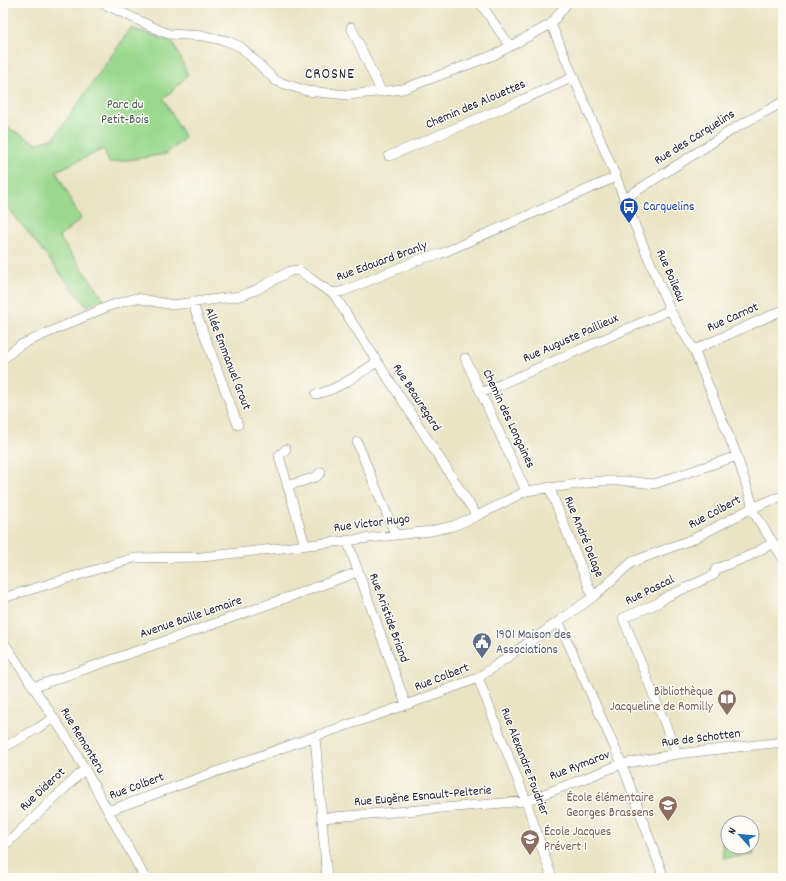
<svg xmlns="http://www.w3.org/2000/svg" width="786" height="881" font-family="Dekko,sans-serif">
<style>
.green{fill:#9ad88d;stroke:#5e7d64}
.lines{fill:none;stroke-linecap:round;stroke-linejoin:round}
.minor-casing{stroke:#868380;stroke-width:10}
.minor{stroke:#fff;stroke-width:9}
.labels{text-anchor:middle;dominant-baseline:central;stroke-width:3;stroke-linejoin:round;paint-order:stroke}
.park-label{font-size:13px;fill:#465954;stroke:#fdfcf7}
.street-label{font-size:13px;fill:#22223b;stroke:#fdfcf7}
.transit-label{font-size:13px;fill:#164399;stroke:#fdfcf7;text-anchor:start}
.service-label{font-size:13px;fill:#4e5e75;stroke:#fdfcf7;text-anchor:start}
.education-label{font-size:13px;fill:#785e54;stroke:#fdfcf7;text-anchor:end}
.quarter-label{font-size:15px;letter-spacing:1px;fill:#22223b;stroke:#fdfcf7}
</style>
<rect width="100%" height="100%" fill="#fdfcf7"/>
<filter id="ink" filterUnits="userSpaceOnUse"><feTurbulence type="fractalNoise" baseFrequency=".025" numOctaves="2"/><feDisplacementMap in="SourceGraphic" scale="8" xChannelSelector="R" yChannelSelector="G"/><feConvolveMatrix kernelMatrix="1 2 1 2 8 2 1 2 1" color-interpolation-filters="sRGB"/></filter>
<filter id="wash" filterUnits="userSpaceOnUse"><feTurbulence type="fractalNoise" baseFrequency=".012" numOctaves="4" result="noise"/><feDisplacementMap in="SourceGraphic" scale="16" xChannelSelector="R" yChannelSelector="G"/><feGaussianBlur stdDeviation="0.9" result="paint"/><feColorMatrix in="noise" values="0 0 0 0 0 0 0 0 0 0 0 0 0 0 0 0 0 1.4 0 .05"/><feComposite in="paint" operator="in"/></filter>
<g filter="url(#wash)">
<rect width="100%" height="100%" fill="#eae4c4"/>
<!-- green -->
<path class="green" d="M131 28 173 42 188 75 164 99 185 138 166 154 109 163 104 149 56 171 81 219 59 237 104 299 86 306 3 201V125L36 143 53 139Z
M752 840 754 855 723 858 722 843H728V847H752Z"/>
</g>
<g filter="url(#ink)">
<g class="lines">
<!-- minor casing -->
<g class="minor-casing">
<path id="minor" d="M102 3 159 30 169 34 204 36 227 41 241 47 276 81 307 91 348 95 403 89 494 55 551 24
M480 3 510 46
M567 3 551 24 616 177 624 199 670 310 694 350 737 456 751 500 752 508 754 513 773 543 783 558
M351 27 381 91
M389 156 501 109 574 77
M624 199 735 128 783 102
M333 293 477 516
M192 302 238 425
M694 350 783 310
M465 358 526 491
M3 359 20 345 109 306 136 298 173 305 240 296 256 290 290 271 298 270C310 277 320 287 333 293L344 291 423 258 440 254 616 177
M481 393 670 310
M316 394C336 391 360 373 377 362
M357 442 395 534
M286 449 279 456 305 545
M287 486 316 477 321 472
M549 487 593 597
M347 540 406 705
M3 598 134 558 202 557 431 531 453 526 477 516 526 491 601 481H626L654 484 737 456
M558 622 561 627 622 764 664 878
M3 641 71 744 145 878
M478 678 526 801 552 878
M34 687 222 621 358 572
M315 737 327 878
M3 748 38 728 54 718
M677 754 623 618 656 604 666 597 714 575 716 569 749 556 773 543
M108 811 304 740 406 705 478 678 593 597 632 562 693 539 752 508 774 499 783 496
M322 818 526 801 622 764 677 754 783 742
M3 847 84 770"/>
</g>
<!-- minor -->
<use href="#minor" class="minor"/>
</g>
</g>
<!-- icons -->
<defs>
<g id="bus-pin" transform="scale(1)"><path d="M0 17L-7.5 6A9.5 9.5 0 1 1 7.5 6Z" fill="#1a4fb4" stroke="#fdfcf7"/><path d="M-5-6H5V4H4V6H2V4H-2V6H-4V4H-5ZM-3.5-4V0h7V-4ZM-3.5 1.2v1.5H-2V1.2ZM2 1.2v1.5H3.5V1.2Z" fill="#fff"/></g>
<g id="civic-pin" transform="scale(1)"><path d="M0 17L-7.5 6A9.5 9.5 0 1 1 7.5 6Z" fill="#5c6f8a" stroke="#fdfcf7"/><path d="M-.6-6.5H3V-4.5H.6V-3L4-1V1h2V6H-6V1h2V-1L-.6-3ZM-1.2 2.5V6h2.4V2.5Z" fill="#fff"/></g>
<g id="library-pin" transform="scale(1)"><path d="M0 17L-7.5 6A9.5 9.5 0 1 1 7.5 6Z" fill="#8d6e63" stroke="#fdfcf7"/><path d="M-6-4Q-3-5.5-.7-3.5V5Q-3 3-6 4ZM6-4Q3-5.5 .7-3.5V5Q3 3 6 4Z" fill="#fff"/></g>
<g id="school-pin" transform="scale(1)"><path d="M0 17L-7.5 6A9.5 9.5 0 1 1 7.5 6Z" fill="#8d6e63" stroke="#fdfcf7"/><path d="M0-5L7-2L0 1L-7-2ZM-4 1L0 2.5L4 1V4Q0 6-4 4Z" fill="#fff"/></g>
</defs>
<g fill-rule="evenodd">
<use href="#bus-pin" x="629" y="207"/>
<use href="#civic-pin" x="482" y="642"/>
<use href="#library-pin" x="727" y="699"/>
<use href="#school-pin" x="668" y="805"/>
<use href="#school-pin" x="530" y="839"/>
</g>
<g class="labels">
<!-- park labels -->
<g class="park-label">
<text x="125" y="105">Parc du<tspan x="125" dy="15">Petit-Bois</tspan></text>
</g>
<!-- street labels -->
<g class="street-label">
<text transform="translate(476 105) rotate(-23)">Chemin des Alouettes</text>
<text transform="translate(695 138) rotate(-32)">Rue des Carquelins</text>
<text transform="translate(382 262) rotate(-20)">Rue Edouard Branly</text>
<text transform="translate(670 276) rotate(67)">Rue Boileau</text>
<text transform="translate(733 318) rotate(-24)">Rue Carnot</text>
<text transform="translate(571 339) rotate(-24)">Rue Auguste Paillieux</text>
<text transform="translate(227 359) rotate(69)">Allée Emmanuel Grout</text>
<text transform="translate(416 398) rotate(57)">Rue Beauregard</text>
<text transform="translate(508 419) rotate(65)">Chemin des Longaines</text>
<text transform="translate(715 513) rotate(-28)">Rue Colbert</text>
<text transform="translate(372 524) rotate(-7)">Rue Victor Hugo</text>
<text transform="translate(583 537) rotate(68)">Rue André Delage</text>
<text transform="translate(650 591) rotate(-26)">Rue Pascal</text>
<text transform="translate(191 618) rotate(-19)">Avenue Baille Lemaire</text>
<text transform="translate(388 618) rotate(70)">Rue Aristide Briand</text>
<text transform="translate(442 678) rotate(-21)">Rue Colbert</text>
<text transform="translate(701 739) rotate(-7)">Rue de Schotten</text>
<text transform="translate(82 741) rotate(59)">Rue Remonteru</text>
<text transform="translate(524 762) rotate(69)">Rue Alexandre Foudrier</text>
<text transform="translate(580 766) rotate(-21)">Rue Rymarov</text>
<text transform="translate(137 787) rotate(-20)">Rue Colbert</text>
<text transform="translate(43 790) rotate(-43)">Rue Diderot</text>
<text transform="translate(423 797) rotate(-5)">Rue Eugène Esnault-Pelterie</text>
</g>
<!-- transit labels -->
<g class="transit-label">
<text x="643" y="207">Carquelins</text>
</g>
<!-- service labels -->
<g class="service-label">
<text x="496" y="635">1901 Maison des<tspan x="496" dy="15">Associations</tspan></text>
</g>
<!-- education labels -->
<g class="education-label">
<text x="713" y="692">Bibliothèque<tspan x="713" dy="15">Jacqueline de Romilly</tspan></text>
<text x="654" y="798">École élémentaire<tspan x="654" dy="15">Georges Brassens</tspan></text>
<text x="544" y="832" text-anchor="start">École Jacques<tspan x="544" dy="15">Prévert 1</tspan></text>
</g>
<!-- quarter labels -->
<g class="quarter-label">
<text x="330" y="75">CROSNE</text>
</g>
</g>
<!-- margin -->
<rect width="786" height="881" fill="none" stroke="#fdfcf7" stroke-width="16"/>
<!-- north arrow -->
<g transform="translate(740 835) rotate(297)"><circle r="19" fill="#fdfcf7" stroke="#a5a5ac"/>
<path d="M0-3L7 15L0 10L-7 15Z" fill="#1f6fb2"/>
<text y="-6" font-size="11" font-weight="bold" text-anchor="middle" fill="#22223b">N</text>
</g>
</svg>
